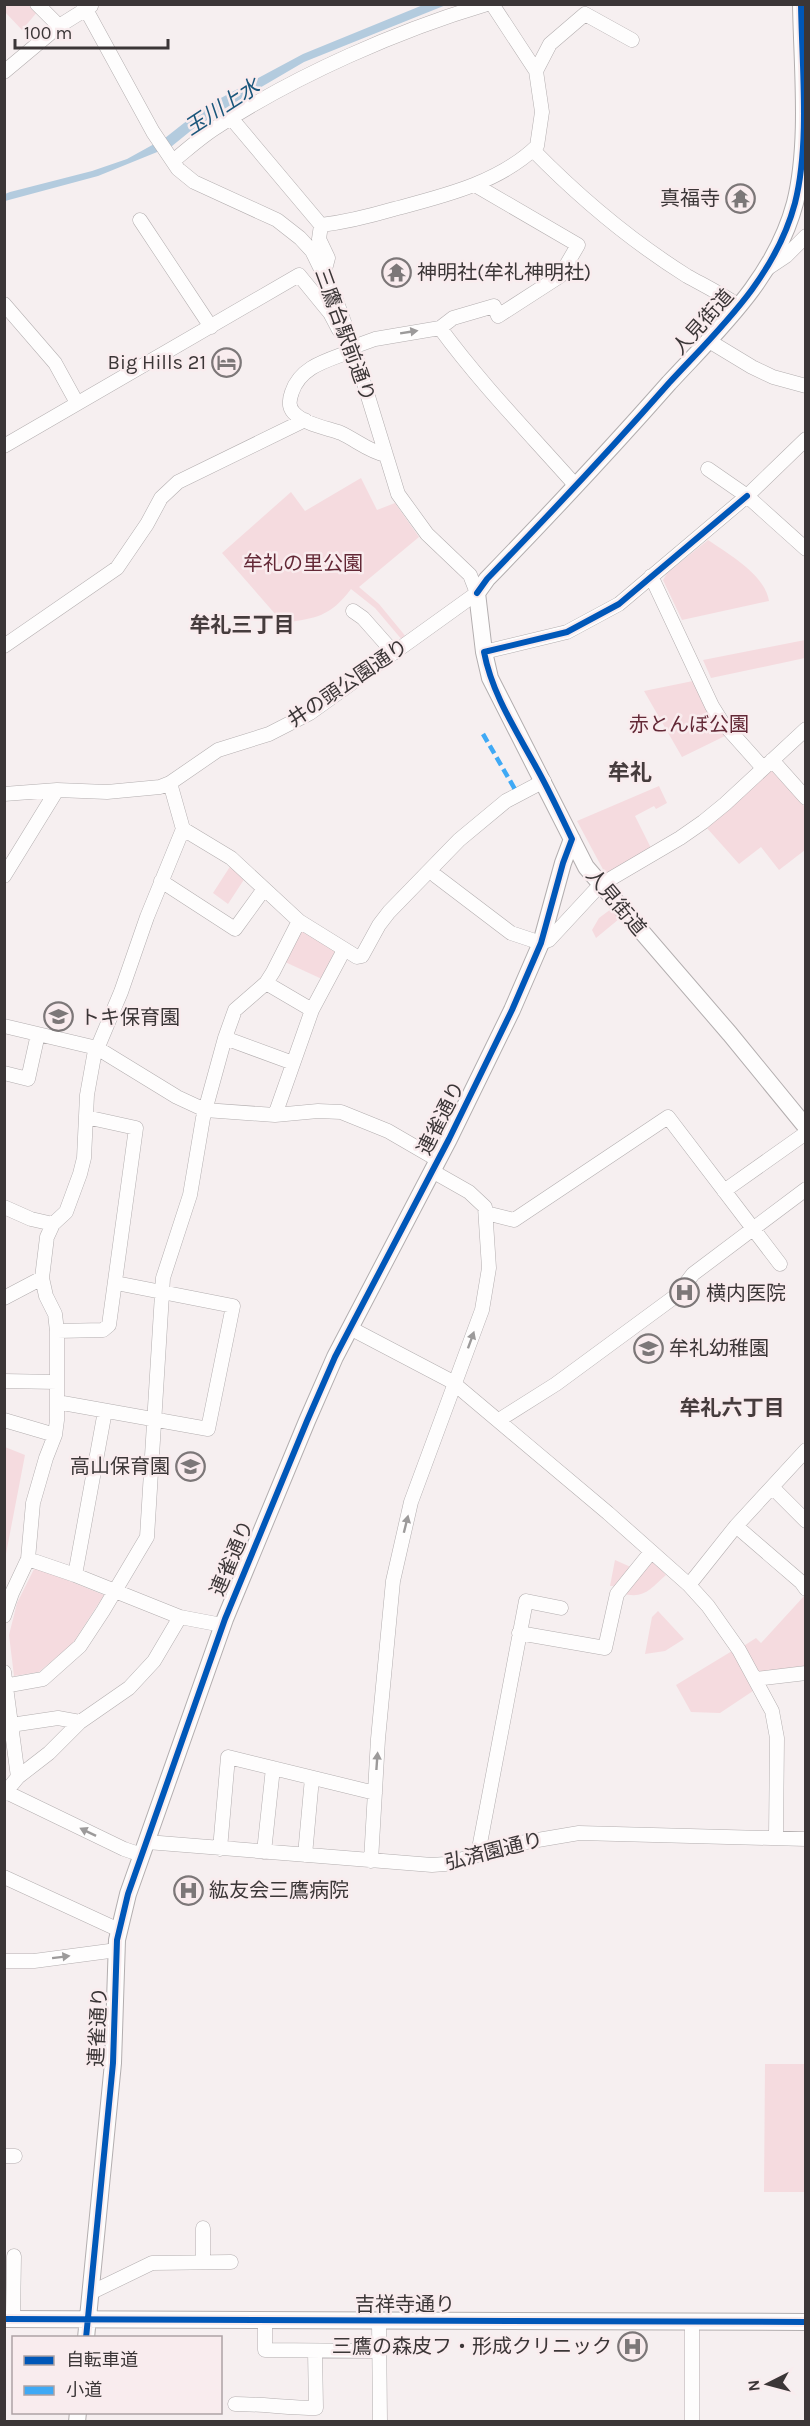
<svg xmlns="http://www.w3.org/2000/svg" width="810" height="2426" viewBox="0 0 810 2426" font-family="Karla,'Noto Sans JP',sans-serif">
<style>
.green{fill:#f5dbdf}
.water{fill:#b3cbde}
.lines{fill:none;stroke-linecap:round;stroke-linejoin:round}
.minor-casing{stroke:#b3aeaf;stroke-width:15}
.major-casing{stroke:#b3aeaf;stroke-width:18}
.minor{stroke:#fefdfd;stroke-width:14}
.major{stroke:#fefdfd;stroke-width:16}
.quiet{stroke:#3fa9f5;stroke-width:4.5;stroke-dasharray:9 4.5;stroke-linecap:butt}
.cycleway-casing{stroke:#f9ecee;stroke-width:10}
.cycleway{stroke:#0057b8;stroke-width:6}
.oneway{fill:#9c9a9a}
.labels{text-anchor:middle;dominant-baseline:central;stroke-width:5;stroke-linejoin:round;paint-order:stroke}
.poi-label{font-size:20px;fill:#3b3637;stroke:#f9ecee;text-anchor:start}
.street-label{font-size:20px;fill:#3b3637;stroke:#f9ecee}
.park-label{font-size:20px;fill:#632836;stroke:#f9ecee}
.water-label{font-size:21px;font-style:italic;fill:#1a567b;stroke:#f9ecee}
.neighbourhood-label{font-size:21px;font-weight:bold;fill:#463c3d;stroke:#f9ecee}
.quarter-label{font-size:22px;font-weight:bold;fill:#463c3d;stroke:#f9ecee}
</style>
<rect width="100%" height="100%" fill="#f6eff0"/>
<path class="green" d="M5,4l27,1 6,6 -16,19 -17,-18z
M361,478l16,32 18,-7 24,34 -60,50 20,17 28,34 -4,3 -28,-33 -24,-19c-21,28 -35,29 -68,34l-61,-70 69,-61 14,19z
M708,540c22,15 57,35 61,61l-87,19 -19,-40 4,-7z
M805,640v18l-94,20 -8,-18z
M693,681l10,22 22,33 -43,21 -38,-66z
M770,769l35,38v43l-26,20 -18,-23 -22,17 -33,-37z
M659,786l8,17 -11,6 -2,-3 -19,10 16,32 -45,27 -29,-54z
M231,865l14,13 -17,26 -15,-11z
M611,909l8,10 -23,19 -4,-8 7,-12z
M301,931l36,19 -13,30 -39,-18z
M5,1447l20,8 -20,104 -1,-112z
M615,1560l18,8 -14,18h-9z
M652,1560l14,15c-16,14 -22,25 -45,18z
M35,1567l69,28 -31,48 -34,29 -25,4 -5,-41 8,-32z
M805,1595v73l-46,7 -17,-28 14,-9 5,5z
M658,1611l26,28 -19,12 -20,3 7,-37z
M732,1651l21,40 -33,22 -29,-1 -15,-27z
M765,2064h40v128h-41z"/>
<path class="water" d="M423,5h23l-142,57 -75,44 -36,23 -21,17 -74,30 -93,25v-7l5,-2 82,-21 35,-12 38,-21 19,-15 35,-24 84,-45z"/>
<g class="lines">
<defs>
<path id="minor" d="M37,4l22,22
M492,4l44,67
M4,72l55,-46 32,-20
M231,118l90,107
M533,150c45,46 100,92 154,126 18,10 36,19 52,30
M173,161c15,-12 30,-26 47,-36 77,-50 179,-95 267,-121
M140,220l71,107
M768,268l18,-12 20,-20
M324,273l4,-15 -9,-19 2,-14c25,-3 49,-9 73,-16 49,-13 105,-26 143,-63l5,-34 -6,-41 14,-27 35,-30 47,26
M4,304l51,59 22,40
M440,328c41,56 90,106 136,158
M709,341l43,26 21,10 33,9
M353,347l22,-8 65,-11 13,-10 41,-12 4,10 62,-40 18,-31 -103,-60
M354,350c-24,10 -53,15 -62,42 -3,8 -4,15 2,21 10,11 33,15 47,20 15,7 29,19 45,22
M4,446l295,-171 31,38 9,17
M708,469l39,27 59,53
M651,576l61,130 10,16 41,46
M353,611l10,7 31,35
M4,646l113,-78 30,-44 14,-26 17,-16 127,-62
M484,652l83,-20 52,-28 128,-108 59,-57
M772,760l34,38
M170,783l13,46 48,29 68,63
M4,794l53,-4 50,2 53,-5 10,-4 48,-33 51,-16 41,-21 167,-120 -7,-18 -43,-41 -29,-40 -47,-153 -15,-41 -24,-49 -12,-13 -23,-18 -83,-38 -16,-13 -25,-37 -70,-128
M4,876l53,-86
M436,876l75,57 30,10 8,-3 51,-55 80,-47 23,-16 22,-18 81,-75
M161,881l74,48 29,-40
M266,983l46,27
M4,1026l93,22 80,49 28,13 70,5 43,-4 23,1 47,19 50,29
M225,1038l68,25
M4,1073l24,6 10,-45
M275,1115l37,-105 32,-60
M724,1191l82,-58
M4,1207l27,12 22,5
M486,1213l28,7 154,-103 112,147
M4,1298l38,-20
M350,1328l101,53 157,132 81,72 19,21 31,44 33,61 5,27 -1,99
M57,1331l-2,-17 -9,-18 -4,-18 5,-41 6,-13 13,-12 14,-38 4,-16 3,-63 7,-39 27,-64 26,-75 36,-88
M4,1381l53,1
M57,1402l151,27 25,-123 -117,-23
M4,1420l51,15
M499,1420l57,-36 121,-89 16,-21 113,-85
M772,1487l34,34
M736,1526l65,56 5,7
M28,1559l47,16 105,42 42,8
M75,1575l30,-164
M689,1585l47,-59 70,-76
M4,1616l8,-23 16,-34 5,-56 13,-45 9,-23 2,-15v-89l46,-1 6,-5 27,-197 -50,-11
M519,1633l86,15 12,-54 34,-42
M4,1672l14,105
M756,1679l50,-6
M4,1686l39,-7 37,-33 23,-35 44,-74 16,-259 27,-83 13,-77 22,-80 10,-28 31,-27 7,-11 26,-51 58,36 5,-1 17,-31 10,-13 70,-72 47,-39 38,-20
M11,1725l47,-7 22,4
M6,1792l118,57 18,6
M4,1794l14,-17 31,-24 31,-31 49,-34 25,-27 26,-44
M147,1842l285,23 13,-1 75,-21 59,-10 227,6
M220,1849l8,-92 147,36
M264,1852l9,-84
M478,1854l48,-253 35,7
M305,1855l7,-77
M371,1861l7,-122 15,-158 18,-79 71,-192 7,-42 -4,-61 -16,-15 -37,-21
M4,1877l115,53
M4,1961h30l83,-11
M4,2156h11
M203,2262v-34
M90,2293l62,-30 79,-1
M13,2318l1,-62
M265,2320v30l115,1
M379,2321l1,101
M692,2321v101
M235,2404c27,0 54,4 81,4l-1,-57"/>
<path id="major" d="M801,4c1,63 9,139 -6,199 -20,75 -76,126 -126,180 -59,67 -120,132 -182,196l-10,14 7,59 6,26 96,189 144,167 76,93
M4,2319l802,3
M86,2338l27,-275 4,-123 11,-46 97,-275 82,-198 28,-64 114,-218 63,-129 29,-67 22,-80 9,-24
M77,2422l1,-10"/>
</defs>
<use href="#minor" class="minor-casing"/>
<use href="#major" class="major-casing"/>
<use href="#minor" class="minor"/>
<use href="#major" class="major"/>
<path class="quiet" d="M483,734l33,57"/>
<defs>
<path id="cycleway" d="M477,593l10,-14c62,-64 123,-129 182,-196 50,-54 106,-105 126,-180 15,-60 7,-136 6,-199
M4,2319l802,3
M86,2338l27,-275 4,-123 11,-46 97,-275 82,-198 28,-64 114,-218 63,-129 29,-67 22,-80 9,-24c-12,-25 -23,-49 -36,-72 -20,-37 -44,-73 -52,-115l83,-20 52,-28 128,-108"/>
</defs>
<use href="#cycleway" class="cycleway-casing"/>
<use href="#cycleway" class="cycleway"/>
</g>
<defs><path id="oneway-solid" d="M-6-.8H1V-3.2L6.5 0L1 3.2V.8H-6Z" transform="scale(1.5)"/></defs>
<g class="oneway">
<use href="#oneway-solid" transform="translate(409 332) rotate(-9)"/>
<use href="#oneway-solid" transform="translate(471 1340) rotate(-70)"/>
<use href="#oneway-solid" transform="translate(406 1524) rotate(-76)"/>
<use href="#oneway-solid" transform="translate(377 1761) rotate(-86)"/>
<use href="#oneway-solid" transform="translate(88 1832) rotate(-154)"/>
<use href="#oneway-solid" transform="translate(61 1957) rotate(-7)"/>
</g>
<defs>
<symbol id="temple-ring" viewBox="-11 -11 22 22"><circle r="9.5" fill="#f9ecee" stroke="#7c7778" stroke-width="1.5"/><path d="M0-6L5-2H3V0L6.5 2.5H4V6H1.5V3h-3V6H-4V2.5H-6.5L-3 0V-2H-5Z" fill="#7c7778"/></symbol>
<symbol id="hotel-ring" viewBox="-11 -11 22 22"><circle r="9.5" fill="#f9ecee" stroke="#7c7778" stroke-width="1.5"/><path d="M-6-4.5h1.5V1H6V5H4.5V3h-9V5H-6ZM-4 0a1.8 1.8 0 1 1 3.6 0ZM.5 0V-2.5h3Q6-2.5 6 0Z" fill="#7c7778"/></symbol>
<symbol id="school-ring" viewBox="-11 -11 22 22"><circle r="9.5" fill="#f9ecee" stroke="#7c7778" stroke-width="1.5"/><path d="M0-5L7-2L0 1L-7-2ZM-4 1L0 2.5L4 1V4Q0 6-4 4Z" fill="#7c7778"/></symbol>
<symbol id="hospital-ring" viewBox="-11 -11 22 22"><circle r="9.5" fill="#f9ecee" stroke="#7c7778" stroke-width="1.5"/><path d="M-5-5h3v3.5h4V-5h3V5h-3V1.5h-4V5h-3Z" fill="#7c7778"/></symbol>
</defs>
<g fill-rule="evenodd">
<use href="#temple-ring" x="724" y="182" width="33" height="33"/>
<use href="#temple-ring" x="380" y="256" width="33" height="33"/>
<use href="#hotel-ring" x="210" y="346" width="33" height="33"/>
<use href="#school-ring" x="42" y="1000" width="33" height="33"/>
<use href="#hospital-ring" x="668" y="1276" width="33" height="33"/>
<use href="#school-ring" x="632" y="1332" width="33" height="33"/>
<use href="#school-ring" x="174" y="1450" width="33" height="33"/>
<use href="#hospital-ring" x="172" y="1874" width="33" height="33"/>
<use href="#hospital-ring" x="616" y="2330" width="33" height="33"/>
</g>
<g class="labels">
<g class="poi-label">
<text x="720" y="198" text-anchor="end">真福寺</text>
<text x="417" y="272">神明社(牟礼神明社)</text>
<text x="206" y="362" text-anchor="end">Big Hills 21</text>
<text x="80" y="1017">トキ保育園</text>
<text x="706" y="1293">横内医院</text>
<text x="669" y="1348">牟礼幼稚園</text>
<text x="170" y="1466" text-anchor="end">高山保育園</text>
<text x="209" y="1890">紘友会三鷹病院</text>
<text x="612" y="2346" text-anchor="end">三鷹の森皮フ・形成クリニック</text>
</g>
<g class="street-label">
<text transform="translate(703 322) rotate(-48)">人見街道</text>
<text transform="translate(345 335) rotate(70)">三鷹台駅前通り</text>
<text transform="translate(348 683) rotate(-34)">井の頭公園通り</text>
<text transform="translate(616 902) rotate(50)">人見街道</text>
<text transform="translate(441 1118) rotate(-63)">連雀通り</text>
<text transform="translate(232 1558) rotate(-67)">連雀通り</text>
<text transform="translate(494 1851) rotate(-14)">弘済園通り</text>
<text transform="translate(98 2027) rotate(-87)">連雀通り</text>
<text x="405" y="2304">吉祥寺通り</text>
</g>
<g class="park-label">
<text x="303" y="563">牟礼の里公園</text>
<text x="689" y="724">赤とんぼ公園</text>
</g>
<g class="water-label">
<text transform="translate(222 107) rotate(-33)">玉川上水</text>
</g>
<g class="neighbourhood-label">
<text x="242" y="625">牟礼三丁目</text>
<text x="732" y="1408">牟礼六丁目</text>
</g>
<g class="quarter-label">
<text x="630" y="773">牟礼</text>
</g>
</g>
<rect width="810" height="2426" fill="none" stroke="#3b3637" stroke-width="12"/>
<rect x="12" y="2336" width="210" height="78" fill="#f9ecee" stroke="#ada3a5" stroke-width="1.5"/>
<rect x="24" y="2356" width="30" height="9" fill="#0057b8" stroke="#ada3a5" stroke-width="1.5"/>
<text x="66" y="2366" font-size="18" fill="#3b3637">自転車道</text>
<rect x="24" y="2386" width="30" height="9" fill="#3fa9f5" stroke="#ada3a5" stroke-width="1.5"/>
<text x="66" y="2396" font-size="18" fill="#3b3637">小道</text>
<g transform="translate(768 2384) rotate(264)" stroke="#f9ecee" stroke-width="4.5" paint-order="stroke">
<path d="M0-4.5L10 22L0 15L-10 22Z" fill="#3b3637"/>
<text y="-9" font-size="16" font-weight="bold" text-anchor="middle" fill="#3b3637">N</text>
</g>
<path d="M15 39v9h153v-9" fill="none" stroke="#3b3637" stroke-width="3"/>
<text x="24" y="39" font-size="18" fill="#3b3637" stroke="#f9ecee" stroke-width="4.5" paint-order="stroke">100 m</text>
</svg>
